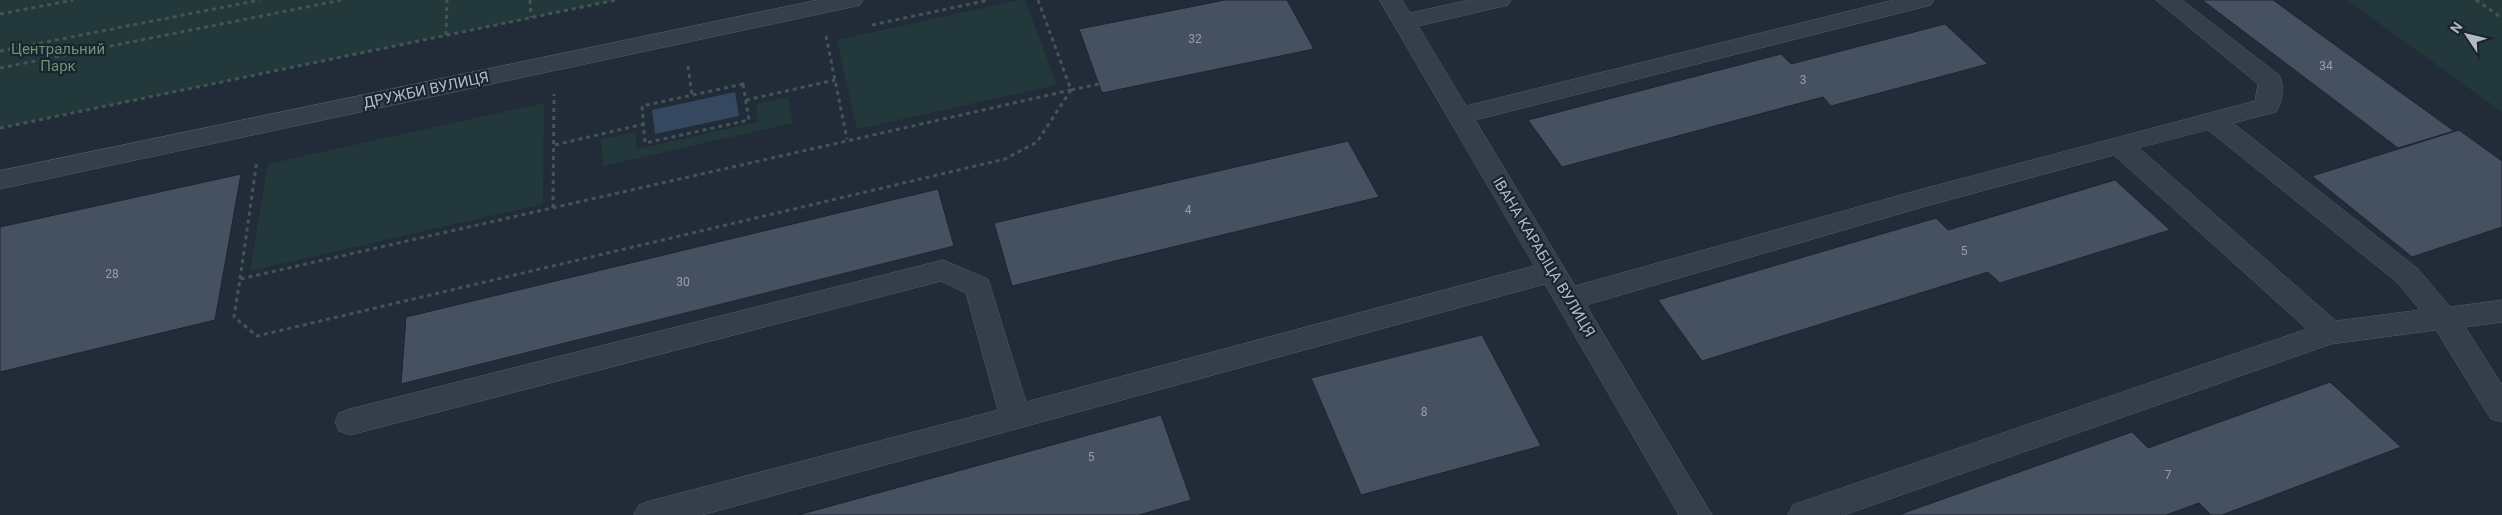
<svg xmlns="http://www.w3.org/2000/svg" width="2502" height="515" viewBox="0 0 2502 515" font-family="Roboto,sans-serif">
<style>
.green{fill:#23383a}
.water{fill:#354860}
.building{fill:#455160;stroke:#1c2530}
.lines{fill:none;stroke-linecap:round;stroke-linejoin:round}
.minor-casing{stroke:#535c67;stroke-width:1}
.path{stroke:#415557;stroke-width:3;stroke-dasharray:4 4;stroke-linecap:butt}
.minor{fill:#353e49;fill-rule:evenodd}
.labels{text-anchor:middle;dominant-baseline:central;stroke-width:4.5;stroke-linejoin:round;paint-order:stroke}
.number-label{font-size:12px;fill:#959fac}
.park-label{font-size:15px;fill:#679671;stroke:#1a232e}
.street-label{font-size:15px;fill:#b0b9c5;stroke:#1a232e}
</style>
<rect width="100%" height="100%" fill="#222c39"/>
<path class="green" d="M0,0h616l-616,128z
M1019,0h6l32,85 -200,44 -20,-89z
M2347,0h155v112z
M788,97l5,26 -190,43 -2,-27 34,-7 2,17 121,-27 -2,-18z
M544,103l-1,101 -293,67 18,-107z"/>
<path class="water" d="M735,92l4,24 -84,18 -3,-24z"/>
<path class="building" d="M1225,0h62l27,49 -212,44 -23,-64z
M2202,0h71l181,131 -56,17z
M1945,24l43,40 -157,42 -8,-9 -261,70 -34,-47 253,-66 10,10z
M2459,130l43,31v66l-90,30 -100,-81z
M1348,141l31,56 -367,89 -18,-63z
M241,174l-26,146 -215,52v-145z
M2115,180l55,50 -170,53 -12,-11 -286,89 -44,-61 278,-82 12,12z
M938,189l16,57 -553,138 5,-67z
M1482,335l59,111 -180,49 -50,-117z
M2330,382l71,65 -179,68h-11l-12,-12 -33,12h-268l234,-83 16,16z
M1161,415l30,85 -52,15h-341z"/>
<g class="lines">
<defs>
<path id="minor" d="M818,0h45l-3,5 -8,2 -852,182v-18z
M1380,0h22l8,13 59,-13h42l-3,5 -90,21 48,80 428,-106h40l-3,5 -456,115 100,166 344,-96 336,-89 3,-17 -102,-84h26l97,75c6,10 3,28 -3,37l-43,11 185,146 32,38 52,-7v22l-37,5 37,58v37l-11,-3 -55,-89 -105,14 -487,171h-56l5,-10 11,-4 503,-172 -193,-174 -195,53 -333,97 126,210h-33l-134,-231 -843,231h-68l5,-10 11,-4 348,-91 -32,-117 -25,-12 -591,154 -11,-4 -4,-9 4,-9 11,-4 593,-149 45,19 38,123 508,-136zM2208,130l190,153 22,27 -84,11 -197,-173z"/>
</defs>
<use href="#minor" class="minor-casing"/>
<path class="path" d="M530,0l1,17
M1038,0l33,90 28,-6
M2476,0l26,18
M0,14l73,-14
M872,25l117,-25
M446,35l1,-35
M826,36l21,103
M0,51l260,-51
M688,66l4,29
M0,68l342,-68
M743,84l6,36 -104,23 -3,-37z
M1071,90l-34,52 -32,17 -748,177 -23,-19 6,-38z
M746,100l89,-20
M0,128l616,-128
M555,145l89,-21
M553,208l1,-114
M240,279l17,-119"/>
<use href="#minor" class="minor"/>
</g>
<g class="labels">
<g class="number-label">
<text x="1195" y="39">32</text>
<text x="2326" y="66">34</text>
<text x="1803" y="80">3</text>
<text x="1188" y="210">4</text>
<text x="1964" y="251">5</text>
<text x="112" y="274">28</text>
<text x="683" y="282">30</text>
<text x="1424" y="412">8</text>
<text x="1091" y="457">5</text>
<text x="2168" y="475">7</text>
</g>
<g class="park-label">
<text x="58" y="49">Центральний<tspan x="58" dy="17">Парк</tspan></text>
</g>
<g class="street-label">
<text transform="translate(426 90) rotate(-12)">ДРУЖБИ ВУЛИЦЯ</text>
<text transform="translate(1544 257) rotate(59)">ІВАНА КАРАБІЦА ВУЛИЦЯ</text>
</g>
</g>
<g transform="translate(2467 35) rotate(305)" stroke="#1a232e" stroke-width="4" paint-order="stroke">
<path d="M0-4L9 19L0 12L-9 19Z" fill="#b0b9c5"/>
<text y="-8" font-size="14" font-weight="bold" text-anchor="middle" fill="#b0b9c5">N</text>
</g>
</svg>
